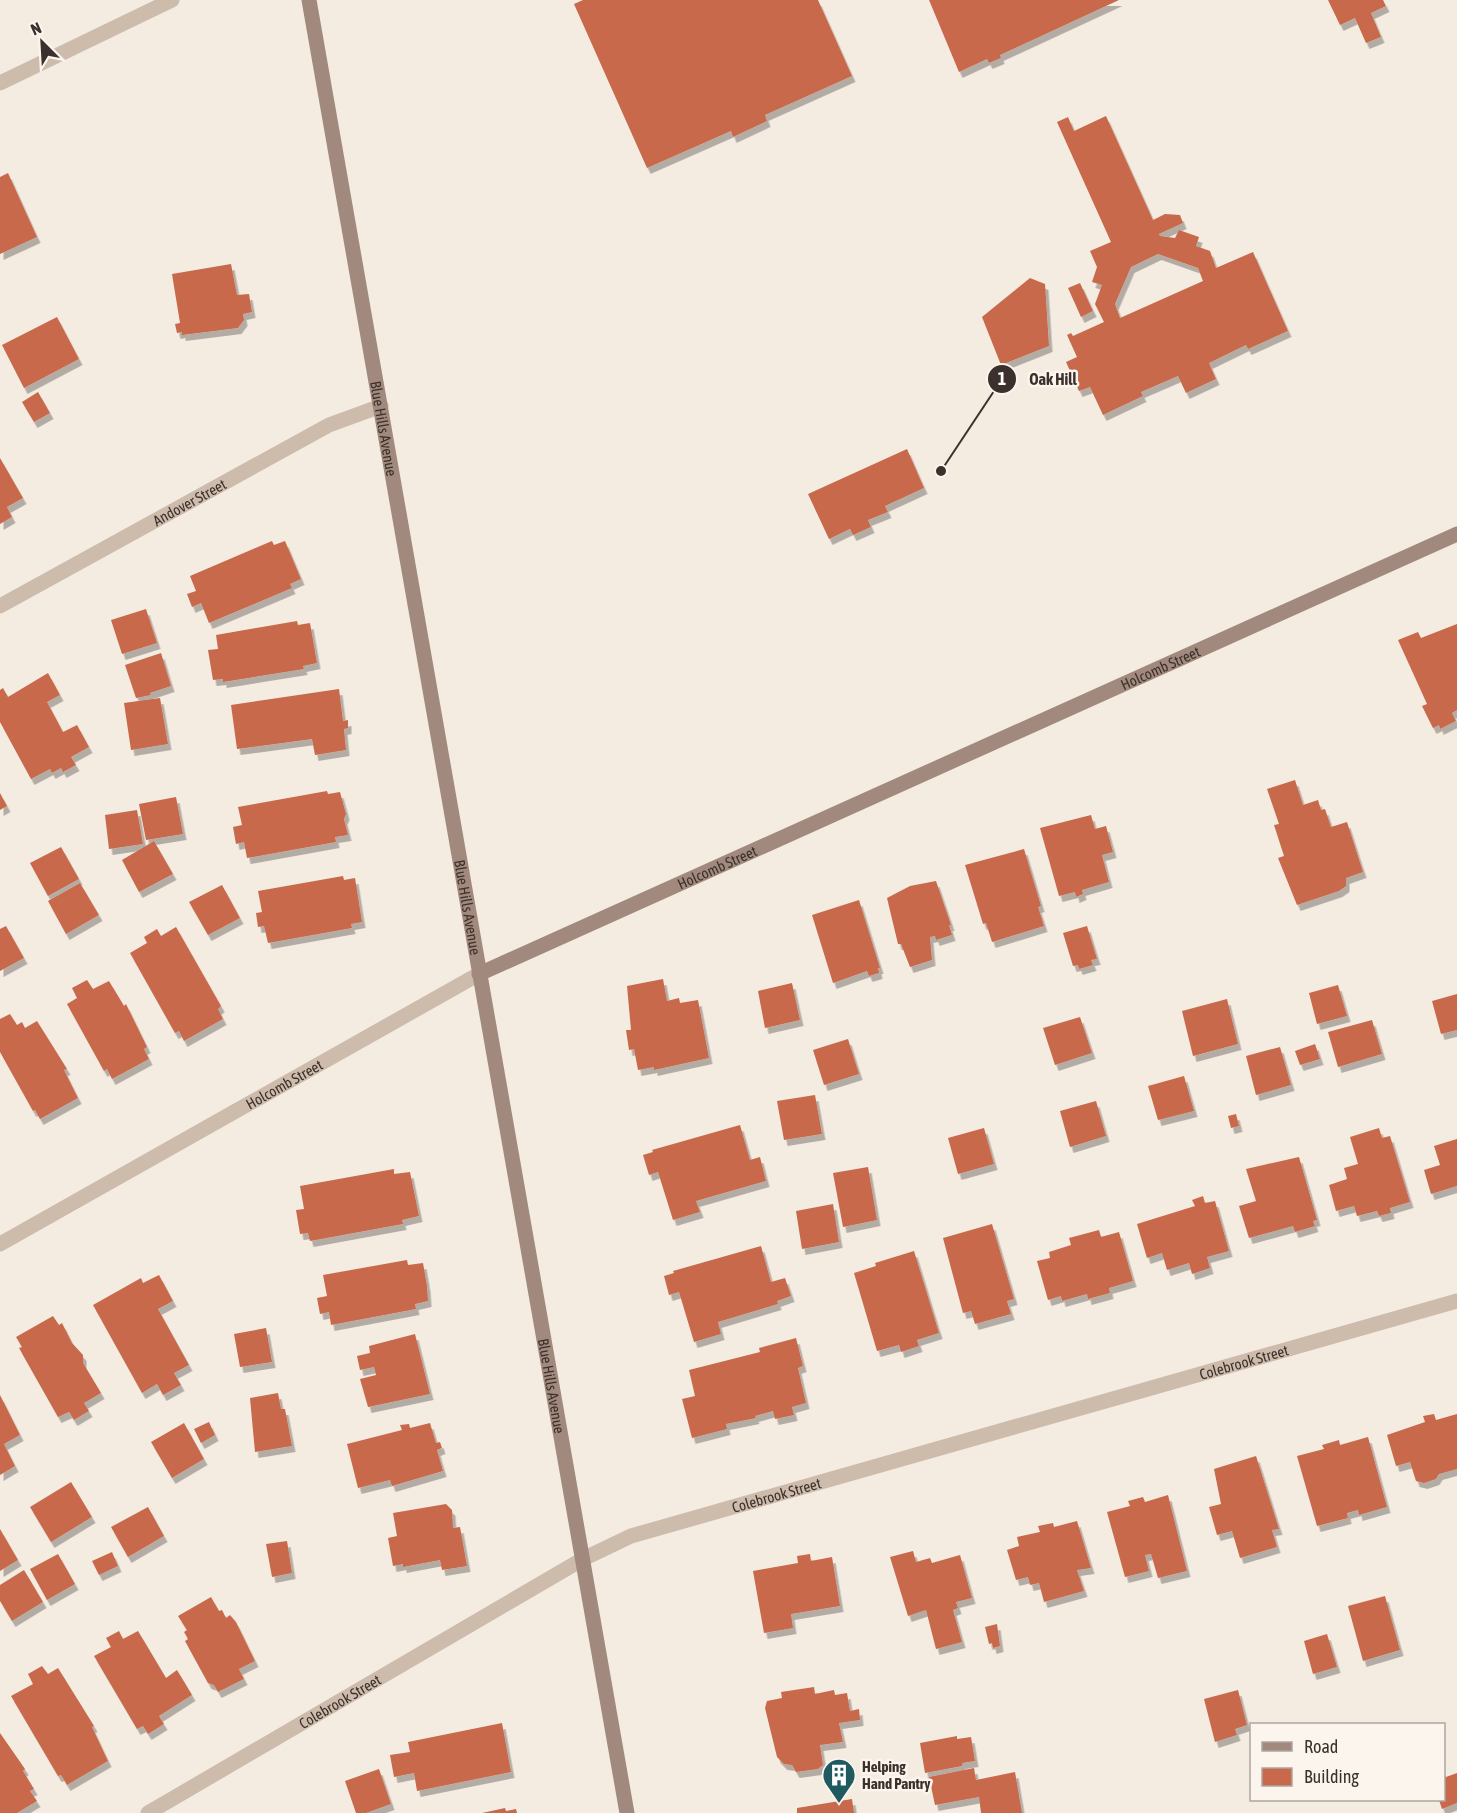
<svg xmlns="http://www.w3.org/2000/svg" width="1457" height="1813" viewBox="0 0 1457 1813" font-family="'Asap Condensed',sans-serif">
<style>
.building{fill:#c8694b;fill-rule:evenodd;filter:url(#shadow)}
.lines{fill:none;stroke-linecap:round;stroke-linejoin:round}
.street{stroke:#cdbbac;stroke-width:15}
.secondary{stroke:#a18a7d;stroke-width:15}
.labels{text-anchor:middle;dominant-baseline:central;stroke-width:5;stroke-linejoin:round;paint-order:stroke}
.street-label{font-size:15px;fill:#3b302b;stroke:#fbf5ee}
.poi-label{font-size:15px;font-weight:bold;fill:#3b302b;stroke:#fbf5ee;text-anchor:start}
.leader{fill:none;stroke:#3b302b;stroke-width:2}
.callout-dot{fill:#3b302b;stroke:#fbf5ee;stroke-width:2}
.mark-label{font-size:18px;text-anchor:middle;font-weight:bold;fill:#fff}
.callout-label{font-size:16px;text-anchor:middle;font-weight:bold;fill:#3b302b;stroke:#fbf5ee;stroke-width:5;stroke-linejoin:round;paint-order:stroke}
</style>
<defs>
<filter id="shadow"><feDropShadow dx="3.5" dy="6" stdDeviation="0" flood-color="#0004"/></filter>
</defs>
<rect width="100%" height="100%" fill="#f4ebe1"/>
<path class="building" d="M583,0h235l34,76 -87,39 2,6 -34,16 -2,-6 -84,37 -73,-164z
M929,0h190l-119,55 1,3 -12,5 -2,-4 -28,13z
M1328,0h55l3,6 -15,7 10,24 -15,6 -11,-25 -15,7z
M1106,116l47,104 12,-6 15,1 3,8 -24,11 1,2 15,2 4,-8 20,7 -3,9 14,5 6,17 37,-16 35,79 -40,18 -2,-4 -37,18 7,16 -30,14 -8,-17 -37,16 2,4 -40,19 -13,-28 -11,4 -13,-29 11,-5 -10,-22 4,-2 2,3 31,-14 -9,-18 7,-19 -10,-3 5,-15 -7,-16 21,-9 -54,-120 11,-5 6,14zM1158,254l40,14 5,13 -83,37 -5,-14 16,-37z
M8,173l29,64 -37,17v-77z
M231,264l6,31 12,-1 3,18 -9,2 1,6 -6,8 -56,7v-3l-5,1 -2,-9 5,-1 -8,-49z
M1030,278l15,6 4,62 -48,19 -19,-48z
M1080,283l13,28 -12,6 -13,-29z
M57,317l22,42 -55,29 -22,-43z
M38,392l12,21 -16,9 -12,-20z
M907,449l17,39 -39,18 3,6 -20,8 3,7 -18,8 -3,-6 -21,10 -21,-45z
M0,458l23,40 -16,9 5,10 -12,7z
M272,541l2,4 11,-4 16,38 -11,5 2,4 -83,35 -8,-20 -9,4 -5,-13 9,-3 -6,-15z
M146,609l11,34 -35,11 -11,-34z
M297,621l1,4 12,-2 7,40 -14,3 1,3 -81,13v-3l-10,1 -5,-30 10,-1 -2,-14z
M1457,624v86l-5,3 4,8 -16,8 -1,-4 -6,3 -11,-22 5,-2 -29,-64 20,-8 3,6z
M161,653l10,33 -21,7 1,2 -15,3 -11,-33z
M48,673l12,22 -13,7 16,30 14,-7 12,22 -18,10 5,8 -13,7 -2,-4 -9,5 -2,-4 -19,10 -31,-57v-32l3,-2 5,9z
M339,689l4,32 5,-1v8l-4,1 2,21 -31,5 -3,-16 -75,10 -6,-44z
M160,698l8,46 -37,6 -7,-47z
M1295,780l8,25 15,-5 3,10 4,-1 6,18 16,-5 16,50 -17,6v8l-7,5 -42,14 -19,-47 6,-2 -10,-31 5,-1 -12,-35z
M327,791l1,3 12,-2 6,22 -2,5 4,16 -13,2 1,5 -89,16 -3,-16 -8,2 -3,-17 9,-2 -4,-18z
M0,793l7,13 -7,4z
M176,797l7,37 -37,6 -7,-36z
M137,810l6,34 -34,5 -4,-34z
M1091,815l4,14 11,-3 7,26 -11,3 7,27 -27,8 1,4 -7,3 -1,-5 -16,4 -19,-68z
M154,841l19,33 -34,18 -17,-32z
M61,847l18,32 -31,17 -18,-33z
M1024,849l17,57 -3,1 6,19 -52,16 -6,-19 -3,1 -18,-59z
M343,876l1,4 11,-2 7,44 -11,2 1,4 -84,15 -4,-17 -6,1 -2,-14 6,-1 -4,-21z
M936,881l15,44h-2l3,10 -16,5 -1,-4 -5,1 2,23 -22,7 -9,-23h-3l-11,-46 23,-12z
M80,883l19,32 -33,19 -18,-33z
M222,885l18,33 -32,17 -19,-33z
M859,900l21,68h-2l1,5 -10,3 -2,-5 -34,12 -21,-68z
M6,926l18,32 -24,13v-42z
M1087,926l10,33 -6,1 2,5 -14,4 -1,-4 -5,1 -10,-33z
M176,927l45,79 -3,3 5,10 -39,22 -5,-10 -4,2 -45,-80 17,-10 -3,-6 13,-8 4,7z
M663,979l4,22 12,-3 1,5 18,-3 11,58 -55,12v-3l-16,3 -4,-21 -5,1 -3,-20h5l-4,-44z
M87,980l6,9 16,-8 15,25 2,-2 21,43 -3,2 5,10 -37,20 -5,-10 -3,2 -37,-67 10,-6 -5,-10z
M792,983l8,37 -35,8 -7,-37z
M1338,985l9,31 -30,8 -8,-31z
M1457,994v36l-16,4 -9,-33z
M1227,999l11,45 -45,12 -11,-45z
M10,1014l7,11 5,-3 3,6 12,-7 30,48 -3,1 14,28 -38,21 -5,-9 -2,1 -33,-59v-33z
M1080,1017l12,36 -37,12 -12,-37z
M1372,1020l10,34 -44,13 -10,-35z
M848,1039l11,35 -35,11 -11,-35z
M1315,1044l5,15 -20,6 -5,-14z
M1280,1047l11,38 -35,10 -10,-39z
M1184,1076l10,35 -36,9 -10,-34z
M815,1095l7,39 -38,6 -7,-39z
M1096,1101l10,35 -36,11 -10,-36z
M1236,1114l3,12 -8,2 -3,-12z
M740,1125l10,35 10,-3 6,24 -70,20 4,11 -27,8 -15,-48 -9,3 -6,-20 10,-3 -1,-2z
M984,1128l10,36 -36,10 -10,-36z
M1379,1128l3,10 8,-2 20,66 -20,6 1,5 -12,3 -2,-5 -20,5 -3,-10 -18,5 -7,-26 18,-6 -3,-11 14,-4 -8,-27z
M1457,1139v47l-26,8 -7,-24 16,-5 -6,-19z
M1299,1157l18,63 -4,1 2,5 -20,6 -2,-6 -44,12 -10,-32 17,-5 -10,-32z
M868,1167l9,53 -34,7 -10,-54z
M394,1169v5l16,-2 9,44 -17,4 1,4 -93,17 -2,-8 -8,1 -4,-24 8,-1 -4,-23z
M1203,1196l2,7 10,-2 14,50 -22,6 3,11 -18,6 -3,-11 -22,7 -5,-17 -15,5 -10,-34 58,-18 -3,-6z
M833,1204l6,38 -37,7 -6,-38z
M992,1224l22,75 -7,2 4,13 -36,10 -4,-13 -8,2 -20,-75z
M1099,1230l2,7 18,-5 14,49 -24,7 1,5 -22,6 -1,-5 -25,7 -1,-5 -13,4 -11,-39 13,-3 -1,-6 22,-7 -2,-7z
M761,1246l10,36 14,-4 6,18 -14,5 1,3 -60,18 3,12 -27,8 -15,-50 -10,3 -5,-19 10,-3 -1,-2z
M914,1251l25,82 -22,7 2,6 -18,6 -2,-7 -22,6 -23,-78 22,-7 -1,-3z
M407,1260l1,5 15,-2 4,23 1,15 -13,3 1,5 -85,16 -2,-13 -9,2 -3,-16 10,-2 -4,-21z
M159,1275l14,26 -15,8 31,56 -15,8 7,12 -18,10 -6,-11 -15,9 -49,-88 48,-27 2,5z
M53,1316l6,9 3,-2 10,20 11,12v8l18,30 -17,10 5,8 -15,9 -5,-8 -11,5 -39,-69 3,-1 -6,-10z
M266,1328l6,34 -32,5 -6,-33z
M415,1334l15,60 -62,13 -8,-28 16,-4 -2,-8 -14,3 -3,-14 13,-3 -1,-7z
M796,1338l7,28 -5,2 8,35 -14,4 2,8 -19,4 -2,-8 -18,5 1,2 -30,6 1,5 -35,9 -10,-39 13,-3 -6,-26 71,-18 -1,-4z
M278,1393l3,16h4l7,37 -37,6 -5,-54z
M0,1395l20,40 -16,9 11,22 -15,9z
M1434,1414l2,6 21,-6v55l-18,5 -3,5 -12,4 -8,-2 -6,-19 -14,4 -9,-31 38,-13 -2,-6z
M209,1422l6,13 -14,8 -7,-14z
M184,1423l20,36 -32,19 -21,-36z
M430,1423l6,20 4,-1 2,6 -5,2 6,21 -51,15 -2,-6 -32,8 -11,-44 55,-14 -2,-5 9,-1 1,4z
M1368,1437l19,70 -28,8 -1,-5 -11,3 1,5 -31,8 -20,-70 27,-7 -2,-4 17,-5 1,5z
M1256,1456l23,73 -7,1 5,17 -37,11 -8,-27 -15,4 -8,-28 12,-3 -7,-35z
M71,1482l21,35 -41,25 -21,-35z
M1168,1495l19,76 -29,7 -7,-24 -6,1 4,16 -24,6 -18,-65 23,-6 -2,-5 15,-4 2,5z
M446,1504l6,6 1,18 7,-1 7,39 -25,4 -2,-10 -37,7v-3l-10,2 -5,-28 9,-2 -4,-23z
M148,1507l16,29 -36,21 -17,-30z
M1077,1521l14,47 -14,2 7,21 -40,11 -5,-19 -9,2 -2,-8 -12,3 -9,-30 12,-4 -2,-9 23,-5 -2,-6 15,-3 1,4z
M0,1529l18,31 -18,11z
M287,1541l5,32 -20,4 -6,-33z
M913,1551l3,11 14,-4 2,5 28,-8 12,43 -16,4 2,6 -5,2 9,32 -26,7 -10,-39 -18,6 -18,-59z
M112,1552l6,14 -19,9 -7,-14z
M58,1554l17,30 -28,16 -17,-31z
M810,1554l1,7 21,-4 8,49 -49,8 2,14 -29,5 -11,-62 45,-8 -1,-7z
M24,1570l19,32 -31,19 -12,-20v-16z
M1385,1596l15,54 -37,11 -15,-55z
M211,1597l8,14 3,-1 4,8 4,-3 6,7 19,39 -16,8 5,10 -26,13 -4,-7 -6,-2 -23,-42 3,-2 -4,-7 3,-2 -9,-14z
M997,1624l3,22 -7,2 -1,-5 -3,1 -4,-17z
M119,1631l4,8 15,-8 28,47 11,-8 15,25 -33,21 5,8 -16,10 -5,-8 -6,3 -43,-73 17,-9 -5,-9z
M1327,1634l10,33 -24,7 -9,-33z
M42,1666l6,8 10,-6 36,58 -2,1 16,34 -41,24 -6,-10 -3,1 -47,-80 22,-12 -5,-10z
M814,1687l1,7 19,-4 1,5 12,-2 3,18 9,-2 1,11 -21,3 4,19 -23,3 3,20 -5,4 -22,3 -4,-7 -8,-1 -7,-7 -12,-49 2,-7 15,-3 -1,-6z
M1238,1690l9,35 -12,4 2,6 -22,7 -11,-43z
M502,1723l9,49 -94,19 -3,-18 -20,4 -4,-22 20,-3 -2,-10z
M0,1733l25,36 -2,2 11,18 -4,2 7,10 -20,12h-17z
M957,1736v3l14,-2 4,24 -13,2v3l-37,7 -5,-30z
M974,1768l2,12 39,-8 7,41h-41l-2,-16 -44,8 -6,-28z
M379,1769l12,35 -25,9h-10l-11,-32z
M1444,1772l2,5 11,-4v30l-15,6 -3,-9h5z
M852,1799l2,14h-57v-5z
M505,1808l1,3 10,-2 1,4h-35z"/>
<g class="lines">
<g class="street">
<path d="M0,83l172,-83"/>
<path id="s1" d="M0,606l329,-181 52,-19"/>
<path id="s2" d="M0,1244l479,-270"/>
<path id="s3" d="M148,1813l435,-254 48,-23 826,-235"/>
</g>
<g class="secondary">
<path id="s4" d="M309,0l318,1813"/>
<path id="s5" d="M479,974l978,-440"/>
</g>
</g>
<defs>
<symbol id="building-pin" viewBox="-11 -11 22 30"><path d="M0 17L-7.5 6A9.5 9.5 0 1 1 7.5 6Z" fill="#1f5a5e" stroke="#fbf5ee"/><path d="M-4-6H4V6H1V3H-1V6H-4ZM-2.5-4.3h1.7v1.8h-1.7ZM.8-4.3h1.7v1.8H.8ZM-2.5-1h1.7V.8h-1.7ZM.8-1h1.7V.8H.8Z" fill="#fff"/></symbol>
</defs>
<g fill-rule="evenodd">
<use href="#building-pin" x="820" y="1756" width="38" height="52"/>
</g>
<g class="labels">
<g class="street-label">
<text stroke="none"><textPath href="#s4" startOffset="435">Blue Hills Avenue</textPath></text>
<text stroke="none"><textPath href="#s1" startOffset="216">Andover Street</textPath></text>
<text stroke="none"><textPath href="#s5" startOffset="747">Holcomb Street</textPath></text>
<text stroke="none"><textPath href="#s5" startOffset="261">Holcomb Street</textPath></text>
<text stroke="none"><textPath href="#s4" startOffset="921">Blue Hills Avenue</textPath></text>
<text stroke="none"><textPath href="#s2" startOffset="326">Holcomb Street</textPath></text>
<text stroke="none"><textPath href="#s3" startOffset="1194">Colebrook Street</textPath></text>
<text stroke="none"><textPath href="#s4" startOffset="1407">Blue Hills Avenue</textPath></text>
<text stroke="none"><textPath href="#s3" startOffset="708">Colebrook Street</textPath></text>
<text stroke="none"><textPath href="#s3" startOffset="222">Colebrook Street</textPath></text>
</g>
<g class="poi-label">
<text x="862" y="1766">Helping<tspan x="862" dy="17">Hand Pantry</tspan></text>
</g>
</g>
<path class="leader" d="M941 471L1002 379"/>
<g class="callout-dot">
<circle cx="941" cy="471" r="6"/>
<circle cx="1002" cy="379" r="15"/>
</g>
<g class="mark-label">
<text x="1002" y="385">1</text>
</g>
<g class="callout-label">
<text x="1053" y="385">Oak Hill</text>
</g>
<rect x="1250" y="1723" width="195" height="78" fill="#fbf5ee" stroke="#aea6a0" stroke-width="1.5"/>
<rect x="1262" y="1742" width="30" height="9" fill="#a18a7d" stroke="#aea6a0" stroke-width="1.5"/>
<text x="1304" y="1753" font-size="18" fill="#3b302b">Road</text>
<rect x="1262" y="1768" width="30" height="18" fill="#c8694b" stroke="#aea6a0" stroke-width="1.5"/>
<text x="1304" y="1783" font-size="18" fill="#3b302b">Building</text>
<g transform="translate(42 42) rotate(336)" stroke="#fbf5ee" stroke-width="4.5" paint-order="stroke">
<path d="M0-4.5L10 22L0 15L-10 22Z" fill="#3b302b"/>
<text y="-9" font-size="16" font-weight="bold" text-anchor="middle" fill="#3b302b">N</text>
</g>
</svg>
